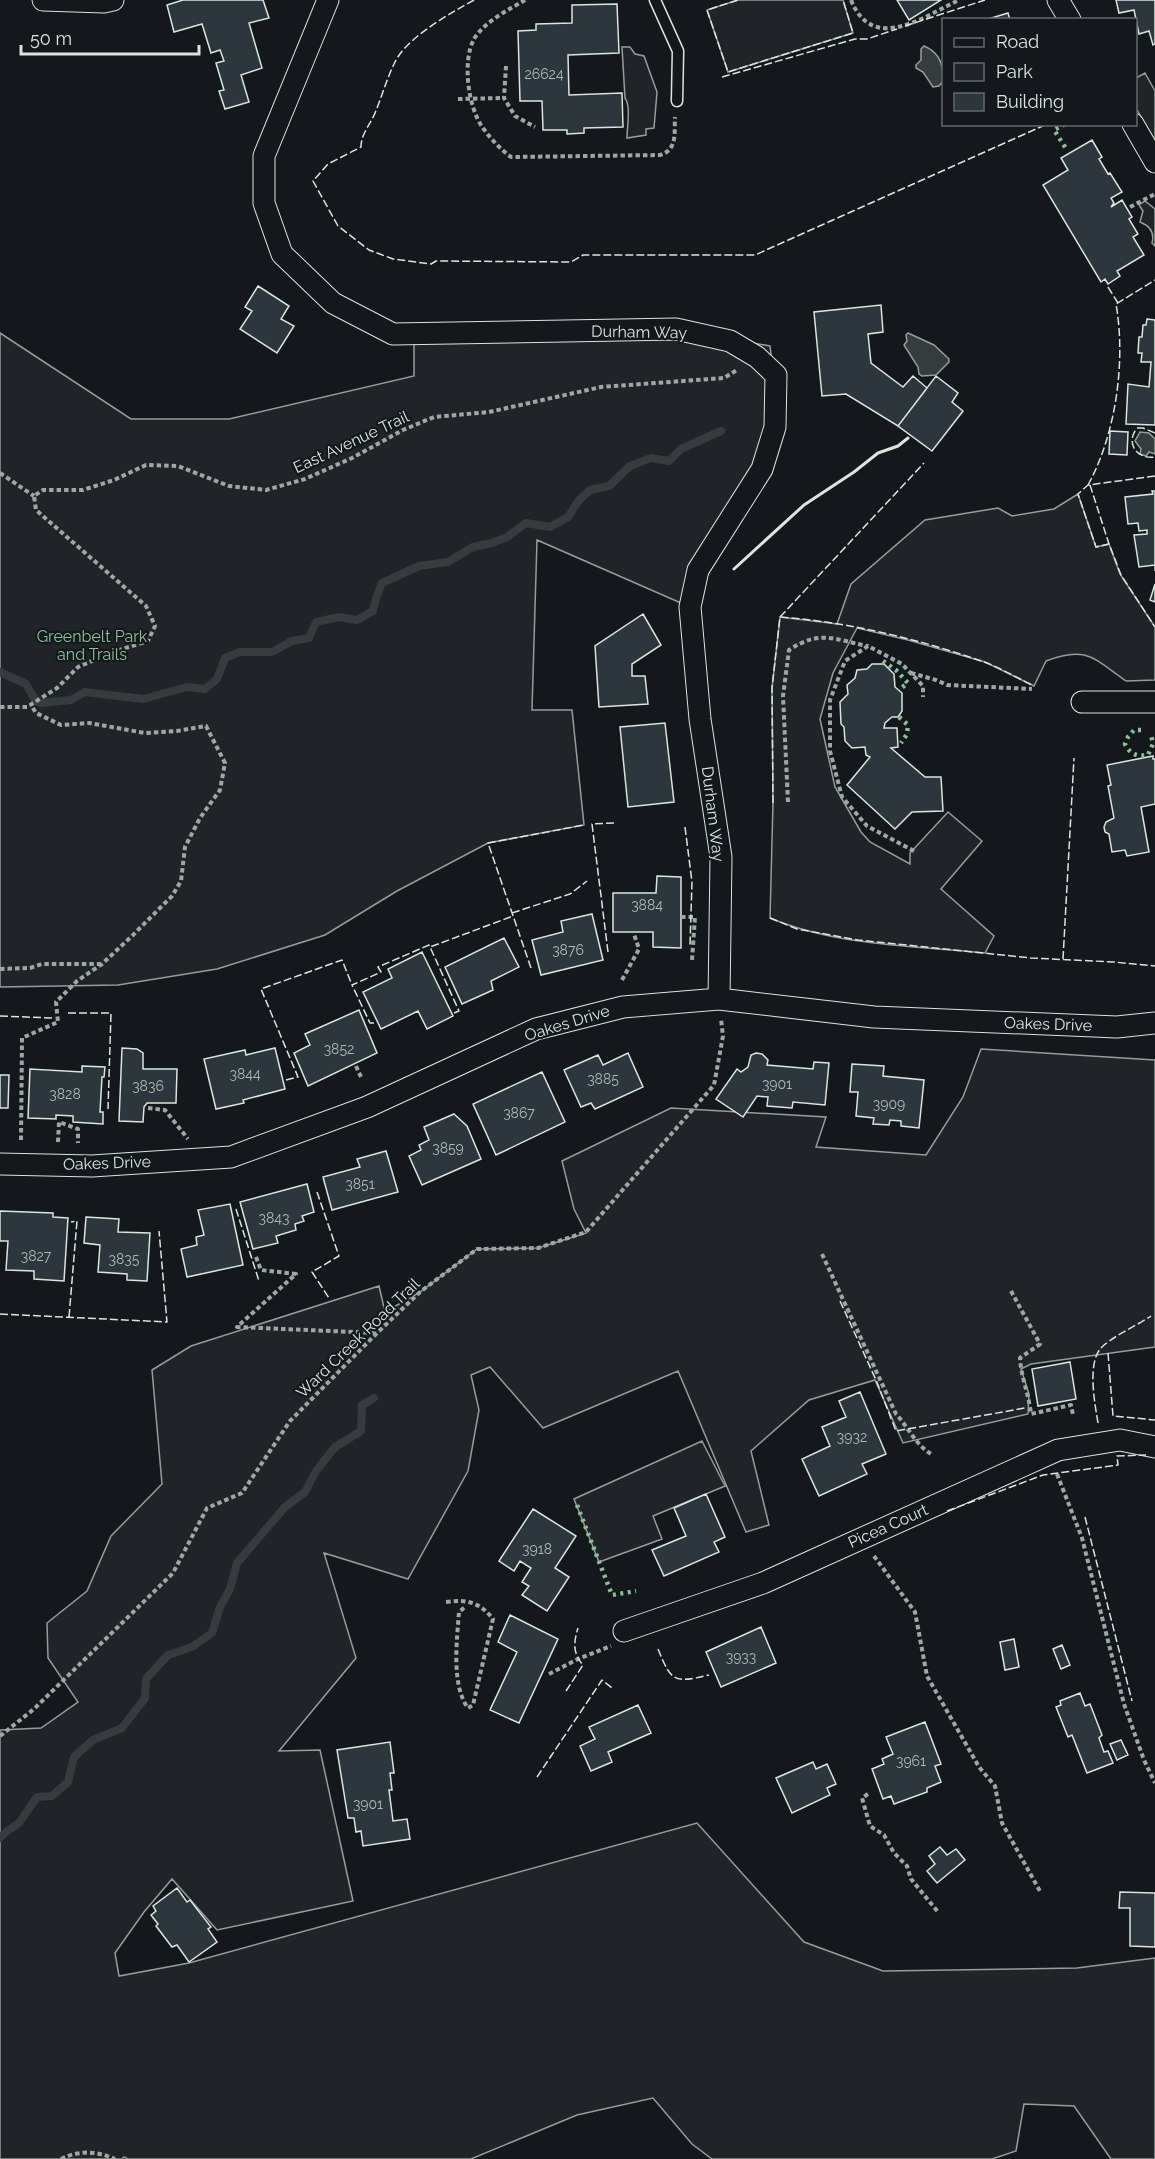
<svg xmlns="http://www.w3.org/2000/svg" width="1155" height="2159" viewBox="0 0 1155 2159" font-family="Raleway,sans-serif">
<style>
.green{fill:#202428;stroke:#939e99;stroke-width:1.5}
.water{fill:#363b3e;stroke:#939e99;stroke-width:1.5}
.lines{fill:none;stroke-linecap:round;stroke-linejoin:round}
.stream{stroke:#363b3e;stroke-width:8}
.building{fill:#2c363c;stroke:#d8e6dc;stroke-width:1.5}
.lane-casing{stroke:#d8e6dc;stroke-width:13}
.street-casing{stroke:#d8e6dc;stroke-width:23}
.path{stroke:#9da8a2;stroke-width:4;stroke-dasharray:4.5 3;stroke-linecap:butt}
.lane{stroke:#14181c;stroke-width:10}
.street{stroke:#14181c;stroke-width:21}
.hedge{stroke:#8ac095;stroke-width:4.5;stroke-dasharray:3 4.5;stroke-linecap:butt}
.fence{stroke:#d8e6dc;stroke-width:1.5;stroke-dasharray:8 3;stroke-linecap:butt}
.wall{stroke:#d8e6dc;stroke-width:3}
.labels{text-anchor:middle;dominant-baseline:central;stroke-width:4.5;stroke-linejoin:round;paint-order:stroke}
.number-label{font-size:14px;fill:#adbab4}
.street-label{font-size:16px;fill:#d8e6dc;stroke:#14181c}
.park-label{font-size:16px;fill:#8ac095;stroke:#14181c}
</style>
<rect width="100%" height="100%" fill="#14181c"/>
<path class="green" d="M738,0h105l10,33 -125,39 -21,-62z
M622,47h8l5,7 9,2 13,36 -3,36 -8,1v6l-19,3c0,-11 4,-32 -2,-40z
M1145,73l10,18v50l-19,-33v-30z
M1145,201l10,8v37l-3,-3c3,-11 -2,-17 -12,-21l3,-11 -4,-6z
M676,329l94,17 6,50 -1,31 -85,180 -153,-67 -5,170h40l12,115 -96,18 -91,48 -72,44 -108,34 -99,16 -118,2v-654l131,86h98l185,-43v-34z
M1078,494l18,53 13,-3 11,30 35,53v53l-29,1c-32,-22 -39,-36 -80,-20l-12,25 -49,-24 -77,-22 -51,-12 -24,45 -13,46 15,68 26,45 9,10 40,22v-11l38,-41 34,29 -41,48 53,47 -9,17c-71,-7 -148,-7 -215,-35l3,-115 -1,-115 8,-71 57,7 14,-40 74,-64 73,-12 14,8 42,-7z
M981,1049l174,11v287l-124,17 -10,5 8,25 -1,20 -125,29 -28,-63 -66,20 -58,51 18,74 -23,7 -68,-161 -135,57 -53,-61 -19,8 8,35 -11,61 -60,108 -84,-26 32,105 -77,93 41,-1 33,151 -136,29 -45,-51 -28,33 -29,41 4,23 70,-13 508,-140 107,119 79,29 194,-3 78,-10v201h-44l-37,-53 -50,-2 -8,47 -24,8h-280l-20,-15 -39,-46 -76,17 -106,44h-343l-4,-2 -2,2h-122v-429l41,-2 37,-26 -30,-44 -1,-35 40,-32 24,-55 51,-52 -10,-114 39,-24 188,-60 6,26 35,-20 57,-43 61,-1 48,-15 -12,-24 -12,-48 109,-53 155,9 -10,30 110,8 37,-58z
M702,1441l23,45 -72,30 9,23 -63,23 -25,-63z"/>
<path class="water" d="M924,46c15,6 20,19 19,35l-4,5 -6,1 -10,-15 -7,-4v-3l5,-5v-11z
M908,333l26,12 15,14v3l-13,13 -14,1 -3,-2 -1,-7 -14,-22 3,-4 -1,-6z
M1140,432l9,1 6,6v15l-6,-2 -3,4 -6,-2 1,-5 -6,-8z"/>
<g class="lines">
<path class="stream" d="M0,672l26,12 10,17 5,2 30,-3 14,-8 58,7 44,-12 18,2 12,-10 8,-21 15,-6h32l20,-11 17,-3 7,-16 23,-5 18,3 16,-9 3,-13 6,-15 37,-17 29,-4 25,-15 19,-4 15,-6 19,-14 24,4 18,-10 11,-17 11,-10 19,-4 21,-20 21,-8 18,3 12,-12 40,-18
M0,1838l6,-6 13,-9 18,-26 15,-1 16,-14 6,-25 19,-17 29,-12 23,-30 1,-19 22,-24 24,-8 20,-14 8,-26 10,-18 7,-26 48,-56 20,-15 11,-21 19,-24 26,-16 1,-26 12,-7"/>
</g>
<path class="building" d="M183,0h80l6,18 -20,5 13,45 -21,7 8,27 -24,7 -6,-18 5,-1 -8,-27 8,-2 -4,-11 -9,3 -9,-29 -28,8 -7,-27z
M897,0h44l-32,20z
M1116,0h39v44l-2,1 -4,-14 -10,3 -5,-24 -15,3z
M617,4l2,49 -51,2 1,40 53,-2 1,34 -39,1v5l-17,1v-4h-24l-1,-29h-22l-2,-70 18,-1v-6l36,-1v-18z
M1008,13l2,7h-25z
M1092,140l10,17 -3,2 9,15 2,-1 12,19 -11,6 3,5 -3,4 11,-7 10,17 -3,2 9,15 -5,3 11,18 -27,16 3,5 -12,8 -3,-5 -4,3 -58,-97 25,-15 -7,-12z
M258,286l31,20 -8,13 13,7 -17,27 -37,-24 12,-18 -7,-4z
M881,305l2,27 -15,2 3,29 32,24 10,-11 14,12 -29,38 -52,-32 -24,2 -8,-84z
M1147,319l8,1v105l-29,-1 2,-40 21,3 2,-25h-10l1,-9h-4l1,-16h3l1,-12h3z
M936,376l22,17 -6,9 11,9 -31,40 -34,-25z
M1110,431l18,1 -1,23 -18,-1z
M1152,491h3v80v-6l-16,2 -5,-32 13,-1v-4l-8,1 -1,-8 -10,1 -3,-27 28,-3z
M1155,584v18l-5,-2z
M643,614l18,31 -29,19v12h13l3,28 -49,3 -4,-61z
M872,664h12l10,10 1,13 7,6v18l-4,6h-6l-7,6 -1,5h13l1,19 -7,1 34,29h16l2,34 -31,1 -17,17 -48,-44 23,-28 -4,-2 -1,-8 -13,1 -7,-7 -1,-14 -3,-3 -1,-22 8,-8 -1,-9 8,-7 2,-8 10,-1z
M665,723l9,79 -46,5 -8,-80z
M1153,756v3h2v45l-14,3 8,45 -22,4 -2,-6 -13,2 -3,-18 -4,-2 -1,-5 2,-5 8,-4 -6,-32 3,-1 -4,-20z
M657,876l24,1v71l-28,-1v-15h-40v-39h43z
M592,914l11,46 -62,15 -9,-35 31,-8 -2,-11z
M504,938l15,29 -28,14 2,9 -31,14 -17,-37z
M422,952l31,64 -26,13 -9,-18 -37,18 -18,-37 29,-14 -4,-9z
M359,1010l18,43 -69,33 -14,-33 16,-8 -5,-11z
M122,1048l15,1 6,4v16h34l-1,34h-29l-3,4 -1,15 -24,-1z
M275,1048l10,41 -42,11 1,3 -28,6 -12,-50 41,-9 1,5z
M628,1053l15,34 -48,22 -4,-6 -10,4 -17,-37 34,-15 5,10z
M756,1053l6,1 6,6 -1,5 46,4 1,-7 15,1 -4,42 -32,-3 -1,6 -25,-2 1,-9 -11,-1 -14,21 -27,-18 21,-30 4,3 7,-5 3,-12z
M852,1064l32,2 -1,10 41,4 -5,48 -18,-2v-5l-11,-1 -1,5 -16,-1 1,-6 -18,-2 2,-24h-8z
M82,1066l23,1 -1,10h-2l-2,35h3v12l-30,-2v-6l-17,-1v4l-28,-1 2,-49 52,3z
M542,1072l23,50 -69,33 -23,-51z
M0,1075h9l-1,33h-8z
M454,1114l13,12 14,33 -59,26 -13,-29 12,-6 -2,-5 10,-5 -5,-13z
M386,1151l12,41 -66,18 -9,-33 37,-10 -3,-8z
M307,1184l7,28 -12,4 2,5 -9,3 1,6 -20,6 2,7 -25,6 -13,-47z
M230,1204l13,61 -56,12 -6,-28 16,-4 -1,-8 8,-2 -6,-25z
M0,1211l53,2v4l15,1 -4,63 -30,-2v-8l-28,-1 2,-29h-8z
M86,1217l33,2 -1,13 32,1 -3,48 -20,-1v-6l-29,-2 2,-27 -16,-2z
M1070,1362l6,37 -38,7 -6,-37z
M860,1392l26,62 -24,10 5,10 -48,22 -17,-37 28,-13 -8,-19 24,-10 -7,-16z
M706,1494l19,43 -11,5 5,10 -55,24 -12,-26 34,-14 -12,-28z
M533,1509l43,27 -21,32 14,9 -22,34 -25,-16 7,-9 -7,-4 9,-14 -11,-7 -6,10 -15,-10z
M510,1615l48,24 -39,84 -29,-13 27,-58 -19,-10z
M761,1627l15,36 -55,24 -15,-35z
M1014,1639l5,28 -14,3 -5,-28z
M1062,1645l8,20 -9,4 -8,-20z
M1080,1693l5,13 5,-2 12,31 -3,3 5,14 4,-1 5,12 -26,10 -15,-38 -4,2 -12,-30 5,-2 -1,-4z
M638,1705l13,28 -43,19 4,10 -21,9 -11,-25 15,-7 -6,-12z
M925,1722l16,42 -6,2 6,16 -14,6v4l-33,12 -3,-8 -8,3 -11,-30 12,-5 -2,-5 11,-5 -7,-17z
M1121,1740l7,15 -11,5 -7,-16z
M390,1742l4,31h-4l2,17h-3l4,31 14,-2 3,20 -47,7 -2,-15 -5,1 -2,-14h-6l-11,-68z
M813,1762l3,7 11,-5 9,20 -9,4 3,7 -38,18 -16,-35z
M940,1847l7,8 9,-6 9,11 -28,23 -10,-12 8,-7 -6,-8z
M177,1888l10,14 3,-2 21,27 -3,2 9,13 -28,20 -12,-17 -5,2 -16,-21 2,-2 -7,-9 5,-4 -3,-5z
M1120,1892l35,1v54l-25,-1v-38h-11z"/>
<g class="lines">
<defs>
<path id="lane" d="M655,0l23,51 -1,50"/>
<path id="street" d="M43,0l61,2 9,-2
M328,0l-64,156v47l18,51 51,49 60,31 283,-5 54,12 27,16 19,18 -1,52 -13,42 -64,101 -8,37 10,112 21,138 -2,142
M1058,0l12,20
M1133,124l22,38
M1082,702h73
M0,1164l92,2 139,-9 136,-50 169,-78 87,-22 96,-8 155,18 243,10 38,-4
M624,1631l139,-48 295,-133 62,-10 35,7"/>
</defs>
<use href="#lane" class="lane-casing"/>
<use href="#street" class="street-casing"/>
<path class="path" d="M525,0c-17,10 -41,22 -51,39 -12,22 -6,69 9,89 8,11 17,21 28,29l149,-2c18,-5 14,-23 15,-38
M851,0c22,54 72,17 108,0
M506,66l-2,32 11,18 20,11
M458,99l46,-1
M1130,207l25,-13
M0,473l34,23
M911,673l25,7 11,5 85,4
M0,707h27l30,-19 21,-21 32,-14 38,-12 7,-15 -9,-20 -110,-96 -2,-14 9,-6h40l31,-10 32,-15 32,1 51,20 37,4 39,-11 47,-21 51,-28 31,-13 55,-5 112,-25 123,-9 13,-8
M788,802l-5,-106 6,-46c30,-20 45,-11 78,-4
M914,851l-47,-25 -25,-29 -12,-46v-51l15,-39 23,-15 34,18 21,22v11
M681,917h14l-3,43
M0,969l30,-1 12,-4h59
M622,980l17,-31 -5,-15
M356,1066l5,11
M148,1108l17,2 23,29
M21,1140l1,-102 36,-16 -2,-20 21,-21 25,-17 30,-28 40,-40 9,-15 4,-34 15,-29 20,-28 5,-27 -19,-37 -29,5 -32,2 -56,-10 -28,2 -25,-12 -5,-8
M58,1142l1,-20 19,7v14
M822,1254l74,160c13,14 20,32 37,41
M256,1257l5,13 35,4 -59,53 140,6
M1011,1291l29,53 -20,14c1,19 9,37 11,56l40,-9 2,10
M1057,1474l25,64 42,166 20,56 11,23
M874,1556l41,56 12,64 52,91 16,19 7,37 39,70
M446,1602c20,-3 34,0 47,17l-20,86 -5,3c-17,-23 -11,-68 -9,-96l6,-5
M549,1674l29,-15 33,-13
M0,1736l34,-27 139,-136 34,-65 35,-15 48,-72 87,-88 43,-41 57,-43 61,-1 48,-16 128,-147 9,-49 -2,-17
M868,1794l-6,4 8,28 14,9 10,18 13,13 4,13 27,33
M61,2159c18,-9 36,-8 54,0"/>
<use href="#lane" class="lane"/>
<use href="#street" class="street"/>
<path class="hedge" d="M1065,124l-11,6 13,20
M883,661l13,9 12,13 -7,5
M899,717l9,8 -1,9 -6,9
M1141,730h-7l-6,7 -3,7c5,10 12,13 23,11l5,-11 -2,-9
M577,1505l35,90 24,-4"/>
<path class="fence" d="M474,0c-23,13 -67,37 -79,62 -8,16 -13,34 -20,51 -5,12 -14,21 -14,34l-33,17 -15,17 25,45 31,24 24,9 38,5 5,-3 135,1 12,-7h172l292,-131
M738,0l-31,10 21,62 125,-39 -10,-33
M905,26l80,-26
M722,77l133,-38h12l30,-10
M1108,287l10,16
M1155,433l-12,-5h-6c-12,15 0,32 18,29
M1155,476l-67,9 -10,9 18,53 13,-3 12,31 34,52
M1088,485c28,-51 38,-124 28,-181l39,-24
M1090,485l19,59
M780,617l144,-154
M773,803l-1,-115 8,-71c68,5 139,22 204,45 17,6 33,16 50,24
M685,827l7,55 -2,63
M512,913l58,-19 17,-13
M770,918l27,11 61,11 173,18 83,4 41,4
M608,952l-16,-128 22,-1
M1063,959l11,-201
M531,968l-43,-125 96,-18
M68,1013h43l-3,96
M454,1013l5,-2 -29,-64 83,-31
M0,1016l52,2
M374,1023h-4l-18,-38 29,-13 -3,-5 51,-22 1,2
M286,1080l12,-3 -37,-88 81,-29 10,25
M317,1192l22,64 -27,16 17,26
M236,1209l23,72
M840,1301l36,79 20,51 129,-23
M0,1314l167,8 -8,-91
M69,1317l8,-96 -6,1
M1108,1353l5,63 42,4
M1098,1423c-3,-19 -12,-63 5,-77 14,-12 33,-20 48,-30
M947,1511l96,-36 75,-10 -1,-9 29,-1
M1085,1517l47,184
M658,1649c14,34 16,34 51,26
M566,1691l17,-26c-11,-12 -9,-24 -5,-37
M537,1777l65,-97 10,8"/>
<path class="wall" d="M734,569l70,-64 50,-33 24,-19 20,-7 10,-8"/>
</g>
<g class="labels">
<g class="number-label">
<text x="544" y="74">26624</text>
<text x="647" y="905">3884</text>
<text x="568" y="950">3876</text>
<text x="339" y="1049">3852</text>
<text x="245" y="1074">3844</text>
<text x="603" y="1079">3885</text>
<text x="777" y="1084">3901</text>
<text x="148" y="1086">3836</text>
<text x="65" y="1094">3828</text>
<text x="889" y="1104">3909</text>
<text x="519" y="1113">3867</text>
<text x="448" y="1148">3859</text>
<text x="360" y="1184">3851</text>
<text x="274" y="1218">3843</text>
<text x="36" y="1256">3827</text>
<text x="124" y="1259">3835</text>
<text x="852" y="1437">3932</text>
<text x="537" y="1549">3918</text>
<text x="741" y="1657">3933</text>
<text x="911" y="1761">3961</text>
<text x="368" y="1804">3901</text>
</g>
<g class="street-label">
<text transform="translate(639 332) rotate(1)">Durham Way</text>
<text transform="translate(351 442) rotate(-25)">East Avenue Trail</text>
<text transform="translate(713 814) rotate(83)">Durham Way</text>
<text transform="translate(567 1023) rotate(-17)">Oakes Drive</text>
<text transform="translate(1048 1024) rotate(2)">Oakes Drive</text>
<text transform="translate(107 1163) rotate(-2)">Oakes Drive</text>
<text transform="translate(358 1338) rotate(-44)">Ward Creek Road Trail</text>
<text transform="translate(888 1526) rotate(-24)">Picea Court</text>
</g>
<g class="park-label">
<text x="92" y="636">Greenbelt Park<tspan x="92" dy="18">and Trails</tspan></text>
</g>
</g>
<rect x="942" y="18" width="195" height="108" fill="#14181c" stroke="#626a69" stroke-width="1.5"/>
<rect x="954" y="38" width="30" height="9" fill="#14181c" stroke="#626a69" stroke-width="1.5"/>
<text x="996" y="48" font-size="18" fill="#d8e6dc">Road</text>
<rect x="954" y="63" width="30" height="18" fill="#202428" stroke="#626a69" stroke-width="1.5"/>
<text x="996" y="78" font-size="18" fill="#d8e6dc">Park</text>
<rect x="954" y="93" width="30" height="18" fill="#2c363c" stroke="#626a69" stroke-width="1.5"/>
<text x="996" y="108" font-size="18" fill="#d8e6dc">Building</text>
<path d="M21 45v9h178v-9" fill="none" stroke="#d8e6dc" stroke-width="3"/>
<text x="30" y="45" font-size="18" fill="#d8e6dc" stroke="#14181c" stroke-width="4.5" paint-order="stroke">50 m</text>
</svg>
